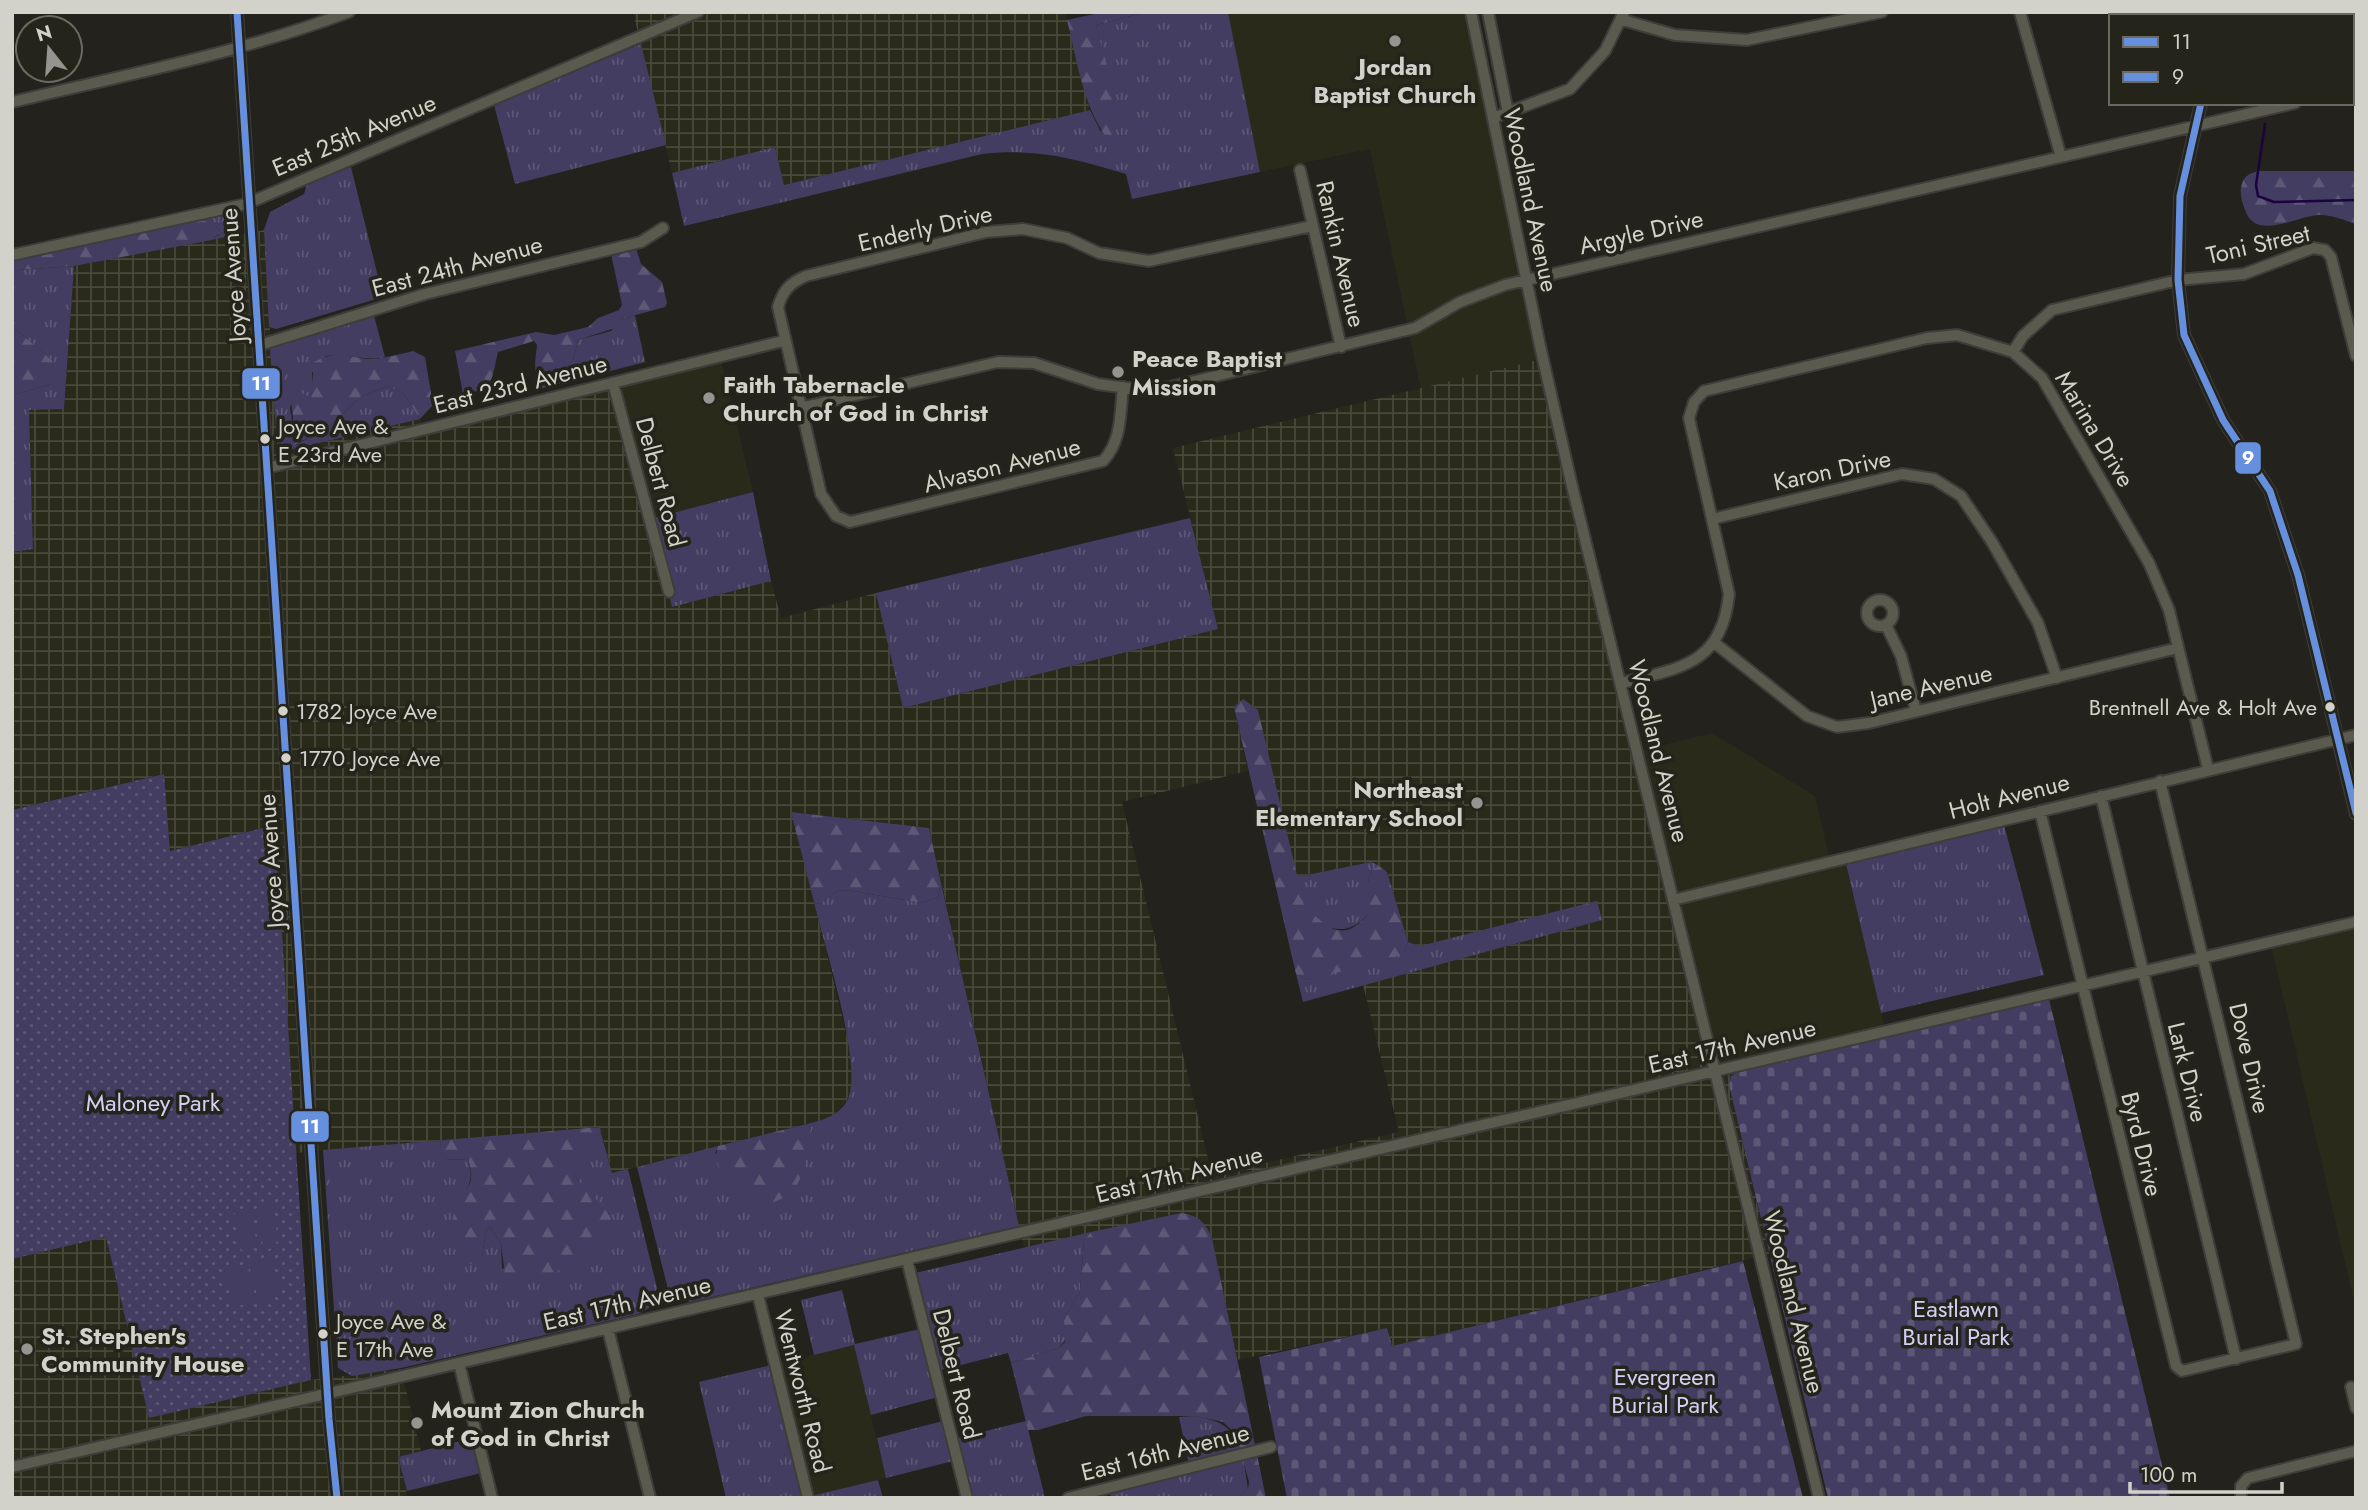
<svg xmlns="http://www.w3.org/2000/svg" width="2368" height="1510" viewBox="0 0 2368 1510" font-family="Jost,sans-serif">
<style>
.built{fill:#2a2a1b}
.industrial{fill:url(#industrial-grid);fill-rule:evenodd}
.grass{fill:url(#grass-tufts)}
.forest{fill:url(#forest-firs)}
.cemetery{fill:url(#cemetery-stones)}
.park{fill:url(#park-dots)}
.pitch{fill:#433d61}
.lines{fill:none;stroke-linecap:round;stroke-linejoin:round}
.stream{stroke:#1a0340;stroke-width:2.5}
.minor-casing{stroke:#3e3d3a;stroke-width:14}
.minor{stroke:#5b5a4e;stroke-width:10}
.bus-1-casing{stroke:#25241b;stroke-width:12}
.bus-2-casing{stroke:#25241b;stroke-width:12}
.bus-1{stroke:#6690de;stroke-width:7}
.bus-2{stroke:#6690de;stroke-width:7}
.poi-dot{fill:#95948e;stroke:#25241b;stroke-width:2.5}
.bus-dot{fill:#d2d2cb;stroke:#25241b;stroke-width:2.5}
.labels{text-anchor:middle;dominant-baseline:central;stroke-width:7;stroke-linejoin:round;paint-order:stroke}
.bus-label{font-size:22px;fill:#d2d2cb;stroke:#25241b;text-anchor:start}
.poi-label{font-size:24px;font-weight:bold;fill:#d2d2cb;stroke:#25241b;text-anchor:start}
.street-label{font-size:24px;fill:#d2d2cb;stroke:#25241b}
.park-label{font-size:24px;fill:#d2cef8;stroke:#25241b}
.line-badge{stroke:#25241b;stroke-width:2.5}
.badge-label{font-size:19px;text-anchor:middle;font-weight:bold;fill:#fff}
</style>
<defs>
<pattern id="industrial-grid" width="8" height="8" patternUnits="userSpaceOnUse" patternTransform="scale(1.75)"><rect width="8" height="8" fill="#2a2a1b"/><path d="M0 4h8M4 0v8" fill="none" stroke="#48483b"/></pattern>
<pattern id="grass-tufts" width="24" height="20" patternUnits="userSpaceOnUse" patternTransform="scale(1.75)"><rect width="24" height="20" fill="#433d61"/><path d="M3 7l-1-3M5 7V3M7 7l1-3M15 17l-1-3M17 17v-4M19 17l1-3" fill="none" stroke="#5d5876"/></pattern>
<pattern id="forest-firs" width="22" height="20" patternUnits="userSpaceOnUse" patternTransform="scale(1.75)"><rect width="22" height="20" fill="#433d61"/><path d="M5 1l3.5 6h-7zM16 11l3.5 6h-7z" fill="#5d5876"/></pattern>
<pattern id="cemetery-stones" width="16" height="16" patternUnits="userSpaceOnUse" patternTransform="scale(1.75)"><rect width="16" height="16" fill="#433d61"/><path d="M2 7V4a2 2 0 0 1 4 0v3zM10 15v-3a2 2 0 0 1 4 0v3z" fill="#5d5876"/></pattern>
<pattern id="park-dots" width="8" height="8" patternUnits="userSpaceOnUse" patternTransform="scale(1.75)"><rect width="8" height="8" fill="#433d61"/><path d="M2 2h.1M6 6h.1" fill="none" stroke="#5d5876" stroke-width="1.8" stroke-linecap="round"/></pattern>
</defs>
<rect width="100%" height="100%" fill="#23221d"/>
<path class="built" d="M1228,12h242l72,347 -121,31 -51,-241 -110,23z
M720,355l33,137 -103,27 -35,-138z
M1712,733l103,63 15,65 14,-3 43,178 -144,33 -12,7 -16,-7 -77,-318z
M2356,918v392l-87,-374z
M854,1345l32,133 -82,20 -32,-133z"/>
<path class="industrial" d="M633,12h432l25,98 -306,75 -9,-38 -103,26z
M264,230l13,214 4,8 139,-33 2,10 193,-48 57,226 99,-26 10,37 95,-25 27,115 315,-79 -45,-181 369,-89 173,710 16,7 -2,9 40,169 -377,92 -5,-18 -150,32 -25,-122 -21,-24 -11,-1 -156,35 -95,-420 -137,-16 58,236 3,36 -7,18 -16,16 -218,55 -12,-46 -304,26 -21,-328 -105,26 -7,-77 -151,36v-258l21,-3 -4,-140 35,-1 10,-142zM1234,707l24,3 36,163 8,3 69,-14 9,4 7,6 21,70 12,4 182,-26 -239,65 36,147 -187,43 -90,-373 126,-31z
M106,1237l43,181 162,-38 90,-11 20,82 -23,6 10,41h-396v-239z"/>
<path class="grass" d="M1146,12h82l32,160 -128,27 -6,-25c-51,-15 -90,-26 -144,-20l-298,72 -12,-53 103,-26 9,38 306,-75 11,22 13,-29 -18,-78z
M641,44l25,101 -151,39 -21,-79z
M351,167l32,130 -107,32 -7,-2 -5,-97 6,-18 34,-18 3,-10z
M237,211l3,23 -28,6 7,-6 -3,-8 -28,-4z
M74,266l-10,143 -35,1 4,139 -21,3v-157l40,-11 2,-22 -42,-36v-52l6,-4z
M373,312l12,45c-18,5 -38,-4 -59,-1l-14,17 1,21 -3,4 -16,-9 -4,19 6,37 32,-18 34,-31 26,-10 16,8 16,25 -139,33 -4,-8 -7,-95 10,-9z
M635,315l10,47 -105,27 -2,-11 5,4 30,-21 5,-21 33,-9 10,-12z
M753,492l18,89 -99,26 -22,-88z
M1190,518l28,111 -315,79 -27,-115z
M2004,825l40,150 -163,38 -35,-149z
M1371,862l9,4 -8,3 -4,13v32c-19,24 -47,18 -64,-8 -5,-9 -7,-23 -10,-33l8,3z
M941,883l78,343 -329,76 -10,-3 -12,-10 -31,-122 81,-21 -3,8 96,-25 -4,-5c16,-4 31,-8 40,-23 18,-33 -24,-159 -33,-199l5,2 19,-13 10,-1 74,13 16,-6z
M1597,901l5,19 -299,82 -7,-28 11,6 98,-29 3,-9 12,4z
M601,1133l11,40 16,-4 29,119 -8,20 -11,6 -237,54 -49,8 -14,-8 -15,-218 121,-10 -5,6 5,14 24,-1c5,17 4,26 -9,39l6,63 17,-5 5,-29 4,1 10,16 1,25 107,-55c-12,-13 -47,-40 -34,-60 6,-8 19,-15 26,-21z
M1091,1232l-7,8 -4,51 -16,29 2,19 -7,9 -48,15 -3,-10 -71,18 -22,-98z
M842,1290l13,54 65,-15 18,68 -67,18 -17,-70 -40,10 -13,-55z
M772,1365l32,133h-78l-27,-116z
M1195,1416c24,5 37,9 46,34l-52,14 -10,-47z
M943,1421l10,40 -67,17 -9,-40z
M1026,1421l19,77h-75l-16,-59z
M472,1438l9,35 -74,18 -9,-34z
M1243,1456l5,33 -11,9h-126l-1,-5z
M878,1480l5,18 -72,-2z"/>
<path class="forest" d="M1104,12h42l-50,13c8,36 29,84 17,120 -30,-33 -35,-82 -46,-125z
M2259,171h97v53c-12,-4 -25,-10 -38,-9 -23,2 -63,26 -73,-5 -3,-8 -5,-14 -4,-22 2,-12 7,-14 18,-17z
M204,221l12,5 3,7 -7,7 -138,26 -56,4 -6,4v-14l175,-38z
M636,248l5,16 21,18 5,21 -2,4 -44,12 -3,8 -40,13 -5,21 -30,21c-12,-8 -7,-24 -6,-37l-3,-4 -36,11c-7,28 -3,38 -35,42l-8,-43 81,-19 18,3 34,-8 10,-9 21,-8 3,-5 -11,-51z
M12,326l42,36 4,13 -6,9 -40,11z
M413,351l12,6 8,48 -13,14 -16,-25 -16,-8 -26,10 -34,31 -39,21 -7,-5 1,-8c17,-9 7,-26 7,-42l4,-4 17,9 3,-36c25,-14 35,-3 60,-3 12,-1 26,-5 39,-8z
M1243,699l15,11 46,195c22,22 39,40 64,9v-32l4,-13 8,-3 7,6 21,70 -3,9 -13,8 -85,21 -11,-6 -62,-267z
M791,812l138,16 12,55 -3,14 -16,6 -74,-13 -10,1 -19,13 -5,-2z
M807,1124l4,5c-6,39 -7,72 -53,76 -18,-12 -49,-34 -40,-59z
M600,1127l1,6c-9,8 -27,18 -28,31 -1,22 29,34 37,53 10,24 -47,55 -67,59 -13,2 -26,0 -38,-1l-4,-31 -10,-16 -4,-1 -5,29 -4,6 -8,2 -5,-3c-3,-15 -14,-35 -11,-50 5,-26 25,-18 14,-52l-25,1 -4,-5v-9l5,-6z
M1181,1213c17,2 24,9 31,25l54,260h-29l11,-9 1,-7 -13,-48 -13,-12 -28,-6h-109l-48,14h-10l-17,-67 48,-15 6,-6 -1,-22 16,-29 4,-51 7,-8z"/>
<path class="cemetery" d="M2049,999l121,499h-342l-99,-413 2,-9 12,-7z
M1743,1261l60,237h-516l-28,-141 128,-29 5,18z"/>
<path class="park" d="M164,774l6,77 105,-26 36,555 -162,38 -43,-181 -94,22v-449z"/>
<path class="pitch" d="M266,1201l2,5 3,-1 8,36 -3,1 1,5 -9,2 -1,-5 -4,1 -8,-36 3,-1 -1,-5z
M249,1211l9,35 -17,4 -8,-36z
M272,1258l9,38 -23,5 -8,-38z
M247,1264l9,38 -23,5 -9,-38z"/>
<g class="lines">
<path class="stream" d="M2257,12l7,4
M2265,124l-9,61 2,11 16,6 82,-2"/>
<defs>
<path id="minor" d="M237,12l92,1407 8,79
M1471,12l69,334 32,140 247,1012
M1488,12l20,101
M2020,12l41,145
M2213,16v-4
M1623,20l52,15 72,5 135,-28
M2352,98h4
M12,102c113,-27 228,-49 337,-90
M2201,103l-21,93 -2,84 6,55 39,85 47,71 28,84 58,239
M1493,118l77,-29 35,-38 19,-39
M1300,170l41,177
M12,255l234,-51 452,-192
M260,345l165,-51 216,-52 22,-14
M2013,352l10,-16 29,-26 126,-30 66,-6 69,-26 12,2 6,7 25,99
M613,383l56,209
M1123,387c-3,26 -1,54 -20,74l-253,61 -14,-6 -15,-22 -43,-187c5,-17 12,-24 28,-31l180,-44 37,-3 44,9 32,15 50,8 163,-35
M800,408l198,-46 36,1 64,21 44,6 28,-3 245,-59 45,-26 45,-17 790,-182
M267,468l516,-127
M1712,519l190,-45 32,5 27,17 31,46 46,81 19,55
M1867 613a13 13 0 1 1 26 0a13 13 0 1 1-26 0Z
M1886,625l15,31 15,55
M1716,644l91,72 30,11 32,-4 309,-75
M1621,683c59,-15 101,-18 108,-89l-40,-176 5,-16 10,-11 223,-53 30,-3 56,17 29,26 107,185 20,47 39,159
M2101,796l135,563
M2040,811l136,555 6,5 114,-27 -136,-563
M1673,900l683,-165
M907,1260l60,238
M758,1295l50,203
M608,1329l42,169
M459,1363l33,135
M2351,1387l5,21
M12,1467l2344,-545
M1068,1498l203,-51
M2241,1498v-12l7,-8 108,-27"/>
</defs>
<use href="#minor" class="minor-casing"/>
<use href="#minor" class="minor"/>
<defs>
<path id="bus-1" d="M237,12l92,1407 8,79"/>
<path id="bus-2" d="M2201,103l-21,93 -2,84 6,55 39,85 47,71 28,84 58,238"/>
</defs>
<use href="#bus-1" class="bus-1-casing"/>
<use href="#bus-2" class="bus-2-casing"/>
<use href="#bus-1" class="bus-1"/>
<use href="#bus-2" class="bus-2"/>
</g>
<g class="poi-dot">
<circle cx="1395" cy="41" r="7"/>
<circle cx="1118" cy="372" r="7"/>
<circle cx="709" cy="398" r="7"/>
<circle cx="1477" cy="803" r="7"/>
<circle cx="27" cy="1349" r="7"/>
<circle cx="417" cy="1423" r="7"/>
</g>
<g class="bus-dot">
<circle cx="265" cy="439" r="6"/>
<circle cx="2330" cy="707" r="6"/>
<circle cx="283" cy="711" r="6"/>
<circle cx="286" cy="758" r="6"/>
<circle cx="323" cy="1334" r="6"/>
</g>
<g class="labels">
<g class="bus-label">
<text x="278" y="426">Joyce Ave &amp;<tspan x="278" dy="28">E 23rd Ave</tspan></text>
<text x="2317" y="707" text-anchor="end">Brentnell Ave &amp; Holt Ave</text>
<text x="296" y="711">1782 Joyce Ave</text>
<text x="299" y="758">1770 Joyce Ave</text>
<text x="336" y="1321">Joyce Ave &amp;<tspan x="336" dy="28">E 17th Ave</tspan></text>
</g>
<g class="poi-label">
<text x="1395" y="66" text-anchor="middle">Jordan<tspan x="1395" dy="28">Baptist Church</tspan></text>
<text x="1132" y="358">Peace Baptist<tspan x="1132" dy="28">Mission</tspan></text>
<text x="723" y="384">Faith Tabernacle<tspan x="723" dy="28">Church of God in Christ</tspan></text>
<text x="1463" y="789" text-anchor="end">Northeast<tspan x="1463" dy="28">Elementary School</tspan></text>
<text x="41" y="1335">St. Stephen's<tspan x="41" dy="28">Community House</tspan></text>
<text x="431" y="1409">Mount Zion Church<tspan x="431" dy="28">of God in Christ</tspan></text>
</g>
<g class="street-label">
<text transform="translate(354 135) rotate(-23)">East 25th Avenue</text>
<text transform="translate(1531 200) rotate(78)">Woodland Avenue</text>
<text transform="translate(925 228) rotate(-13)">Enderly Drive</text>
<text transform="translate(1641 232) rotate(-13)">Argyle Drive</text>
<text transform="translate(2258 244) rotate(-13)">Toni Street</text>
<text transform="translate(1341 254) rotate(77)">Rankin Avenue</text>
<text transform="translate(457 266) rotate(-15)">East 24th Avenue</text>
<text transform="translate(233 275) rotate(-94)">Joyce Avenue</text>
<text transform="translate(520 384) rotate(-14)">East 23rd Avenue</text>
<text transform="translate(2095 429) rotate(59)">Marina Drive</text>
<text transform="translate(1002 465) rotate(-14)">Alvason Avenue</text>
<text transform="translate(1832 470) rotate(-12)">Karon Drive</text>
<text transform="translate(661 482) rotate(75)">Delbert Road</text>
<text transform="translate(1931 686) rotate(-13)">Jane Avenue</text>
<text transform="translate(1659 751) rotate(76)">Woodland Avenue</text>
<text transform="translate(2009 796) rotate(-14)">Holt Avenue</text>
<text transform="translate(271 861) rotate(-94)">Joyce Avenue</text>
<text transform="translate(1732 1046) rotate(-13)">East 17th Avenue</text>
<text transform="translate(2250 1058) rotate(77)">Dove Drive</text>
<text transform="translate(2188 1072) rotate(76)">Lark Drive</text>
<text transform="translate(2142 1144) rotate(76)">Byrd Drive</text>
<text transform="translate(1179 1174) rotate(-14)">East 17th Avenue</text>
<text transform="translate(1794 1302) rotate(76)">Woodland Avenue</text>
<text transform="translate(627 1303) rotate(-13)">East 17th Avenue</text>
<text transform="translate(957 1374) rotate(76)">Delbert Road</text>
<text transform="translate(803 1391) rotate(76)">Wentworth Road</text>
<text transform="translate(1165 1452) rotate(-14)">East 16th Avenue</text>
</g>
<g class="park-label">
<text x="153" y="1102">Maloney Park</text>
<text x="1956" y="1308">Eastlawn<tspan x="1956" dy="28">Burial Park</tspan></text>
<text x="1665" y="1376">Evergreen<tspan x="1665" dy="28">Burial Park</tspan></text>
</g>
</g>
<g class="line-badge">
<rect x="241" y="367" width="40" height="33" rx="7" fill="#6690de"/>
<rect x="2234" y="441" width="28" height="34" rx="7" fill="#6690de"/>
<rect x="290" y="1110" width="40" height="33" rx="7" fill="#6690de"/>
</g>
<g class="badge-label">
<text x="261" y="390">11</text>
<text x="2248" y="464">9</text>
<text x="310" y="1133">11</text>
</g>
<rect width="2368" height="1510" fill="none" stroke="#d2d2cb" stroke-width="28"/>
<rect x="2109" y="14" width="245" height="91" fill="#25241b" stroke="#6a6a61" stroke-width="2"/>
<rect x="2123" y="37" width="35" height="10" fill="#6690de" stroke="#6a6a61" stroke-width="2"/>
<text x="2172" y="49" font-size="21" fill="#d2d2cb">11</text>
<rect x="2123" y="72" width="35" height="10" fill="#6690de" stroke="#6a6a61" stroke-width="2"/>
<text x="2172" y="84" font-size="21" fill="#d2d2cb">9</text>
<g transform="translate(49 49) rotate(343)"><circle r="33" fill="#25241b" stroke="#6a6a61" stroke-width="2"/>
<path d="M0-5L12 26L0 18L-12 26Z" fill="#95948e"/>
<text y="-10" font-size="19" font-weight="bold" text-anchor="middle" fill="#d2d2cb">N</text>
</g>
<path d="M2130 1482v10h152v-10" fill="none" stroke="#d2d2cb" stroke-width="3.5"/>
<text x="2140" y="1482" font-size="21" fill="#d2d2cb" stroke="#25241b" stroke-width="5" paint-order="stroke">100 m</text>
</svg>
